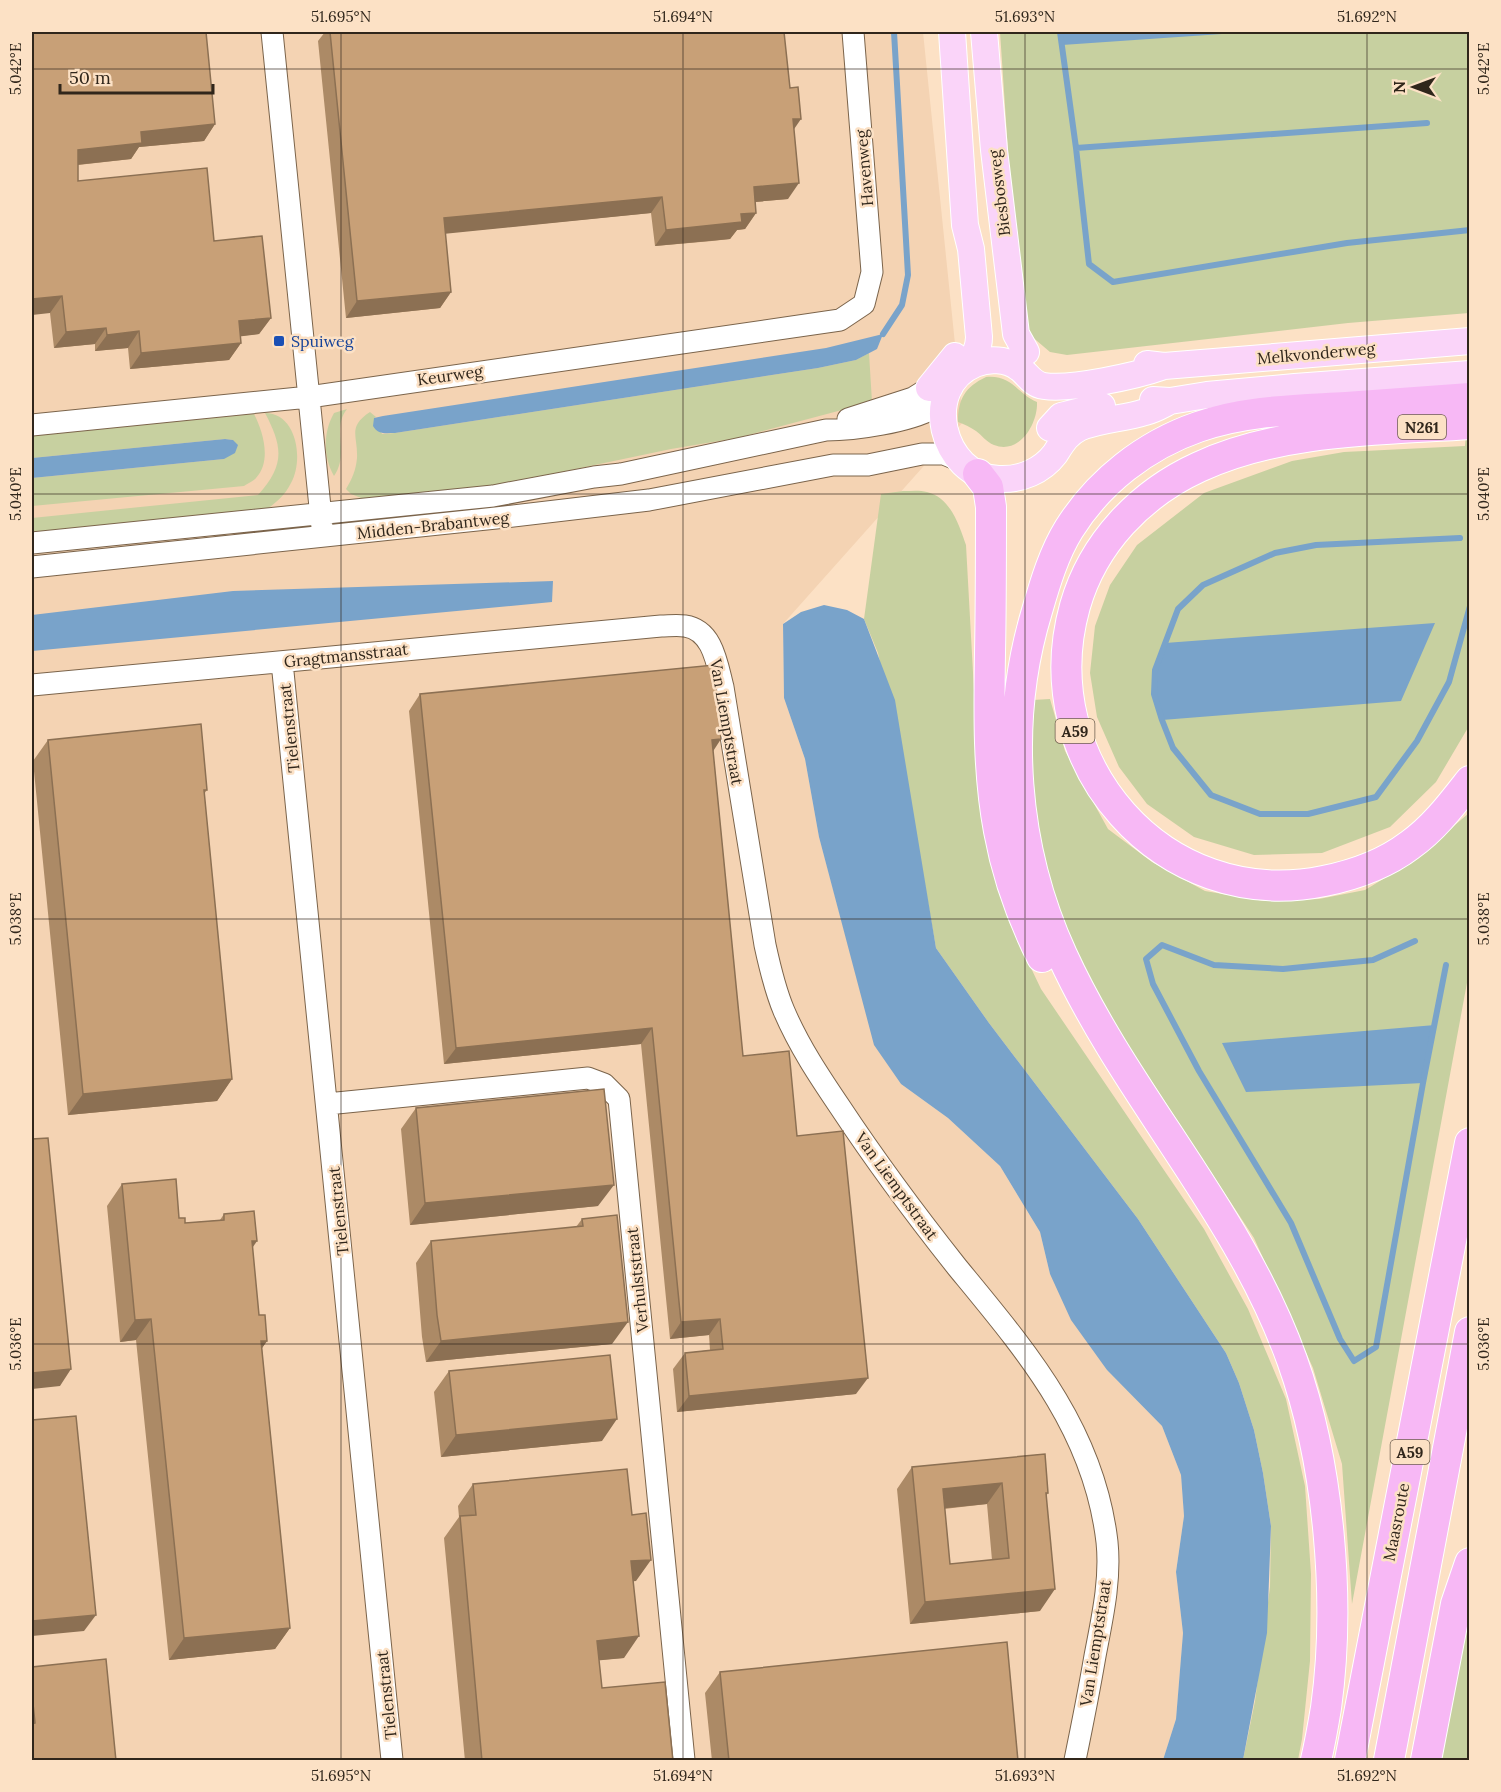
<svg xmlns="http://www.w3.org/2000/svg" width="1501" height="1792" viewBox="0 0 1501 1792" font-family="Lora,serif">
<style>
.built{fill:#f4d3b3}
.green{fill:#c7d0a0}
.water{fill:#79a3ca}
.lines{fill:none;stroke-linecap:round;stroke-linejoin:round}
.stream{stroke:#79a3ca;stroke-width:6}
.minor-casing{stroke:#7b644b;stroke-width:23}
.major-casing{stroke:#fff;stroke-width:28}
.highway-casing{stroke:#fff;stroke-width:32}
.minor{stroke:#fff;stroke-width:21}
.major{stroke:#fad4f9;stroke-width:26}
.highway{stroke:#f7b8f5;stroke-width:30}
.wall{fill:#ac8a66;fill-rule:evenodd}
.shaded-wall{fill:#8c7053}
.building{fill:#c8a077;stroke:#8c7053;stroke-width:1.5;fill-rule:evenodd}
.ticks{fill:none;stroke:#30261b;stroke-width:1.5;stroke-opacity:0.45}
.transit-dot{fill:#1a4fb4;stroke:#fce1c5;stroke-width:2}
.labels{text-anchor:middle;dominant-baseline:central;stroke-width:5;stroke-linejoin:round;paint-order:stroke}
.shield{fill:#fce1c5;stroke:#6d5e4e;stroke-width:1.5}
.shield-label{font-size:15px;font-weight:bold;fill:#30261b}
.street-label{font-size:16px;fill:#30261b;stroke:#fce1c5}
.transit-label{font-size:16px;fill:#164399;stroke:#fce1c5;text-anchor:start}
.neatline{fill:none;stroke:#30261b;stroke-width:2}
.ticks-label{font-size:15px;text-anchor:middle;fill:#30261b}
</style>
<rect width="100%" height="100%" fill="#fce1c5"/>
<path class="built" d="M32,32h891l40,390 -180,202 1,74 21,61 14,78 56,208 26,39 47,34 52,48 40,66 10,42 57,96 55,56 19,49 3,41 -8,56 7,61 -7,86 -13,41h-1131z"/>
<path class="green" d="M1000,32h469v281l-121,10 -281,32 -17,-3 -20,-17 -15,-80z
M869,353l3,49 -135,36 -66,11 -176,37 -126,15 -18,-7 -5,-5c6,-10 10,-19 11,-31 1,-22 -10,-31 13,-46l6,5 -2,1 8,16 13,-1 423,-65 38,-8z
M986,377c27,-2 30,16 51,25 1,21 -17,53 -43,43 -8,-3 -12,-10 -18,-14 -6,-4 -12,-7 -18,-9 0,-23 7,-35 28,-45z
M1469,397v329l-33,56 -46,45 -68,26 -68,2 -60,-18 -47,-33 -28,-37 -22,-50 -7,-44 5,-47 15,-41 27,-40 67,-52 88,-32 52,-9 121,-6z
M347,409c-16,20 3,44 -13,67 -11,-19 -11,-44 0,-63z
M265,413c32,0 39,47 26,70 -6,12 -14,19 -25,27l-234,27v-19l226,-23c27,-30 25,-48 7,-82z
M254,414c9,17 18,47 2,64 -2,3 -8,5 -12,8l-212,20v-28l192,-19 9,-19 -8,-1 -193,19v-22z
M903,491c8,0 17,-1 24,1 24,6 32,33 39,53l15,273 11,47 18,59 31,65 163,240 44,80 38,90 19,87 6,88 -1,87 -8,78 -4,21h-55l12,-59 15,-114 1,-61 -8,-53 -9,-43 -15,-47 -13,-30 -88,-134 -149,-196 -53,-75 -21,-119 -37,-176 -14,-34 17,-125z
M1050,699l15,52 43,78 44,33 53,29 59,10 55,-2 46,-9 48,-29 56,-48v159l-117,632 -10,-140 -29,-96 -59,-130 -145,-222 -38,-67 -24,-65 -20,-129 6,-55z
M1469,1617v143h-40z"/>
<path class="water" d="M1060,32h191l-189,13z
M883,334l-6,15 -21,11 -38,8 -423,65c-9,0 -17,2 -22,-7l1,-8 9,-2 443,-68z
M225,439l8,1 5,5 -3,8 -11,6 -192,19v-20z
M553,581l-1,21 -520,49v-36l201,-24z
M824,605l23,5 17,9 31,81 41,248 53,75 149,196 88,134 13,30 15,47 9,43 8,53 -4,107 -24,127h-80l13,-41 7,-86 -7,-61 8,-56 -3,-41 -19,-49 -55,-56 -36,-50 -21,-46 -10,-42 -40,-66 -52,-48 -47,-34 -27,-39 -55,-208 -14,-78 -21,-61 -1,-74 18,-12z
M1435,623l-34,78 -239,19c-10,-34 -9,-44 3,-77z
M1435,1025l-12,58 -177,9 -24,-49z"/>
<g class="lines">
<path class="stream" d="M1060,32l16,116
M1427,123l-351,25 13,116 24,18 234,-39 123,-13
M883,334l19,-29 6,-30 -14,-243
M1460,538l-144,7 -41,8 -72,32 -25,24 -23,61 -1,24 8,26 11,28 38,47 49,19h48l68,-17 41,-56 32,-59 21,-76
M1415,941l-42,19 -90,9 -69,-4 -52,-20 -16,14 7,25 46,87 92,152 49,116 14,22 22,-14 47,-264 23,-118"/>
<defs>
<path id="minor" d="M272,32l50,495
M848,419l65,-21 16,-10
M32,425l277,-28 531,-77 24,-16 8,-32 -19,-240
M32,543l461,-47 101,-19 27,-3 205,-44c30,0 82,-8 108,-22 5,-3 9,-9 13,-14
M32,567l464,-49 153,-18 184,-35h35l54,-11h22l14,6
M282,662l110,1098
M32,685l629,-59c7,0 16,-1 24,0 28,4 32,38 38,61l42,258c5,23 10,45 19,66 15,35 35,65 56,96 37,56 75,107 117,160 69,84 137,162 150,275 4,38 -5,77 -12,114 -6,35 -13,70 -20,104
M327,1104l261,-26 16,6 15,15 65,661"/>
<path id="major" d="M952,32l13,193 6,24 8,88c0,12 -5,21 -12,31
M984,32l10,118 22,184 10,18
M1147,364l17,2 306,-25
M1164,366c-28,10 -93,24 -120,20 -13,-2 -16,-12 -25,-18 -12,-9 -30,-10 -44,-4 -55,23 -34,113 24,115 22,1 43,-8 56,-25 7,-11 12,-20 24,-26 21,-9 45,-9 66,-16 9,-2 17,-7 25,-11
M929,388l26,-32
M1153,400l17,1 37,-6 88,-8 175,-13
M1050,428l11,-12 41,-10"/>
<path id="highway" d="M1470,424c-88,6 -190,5 -271,43 -59,27 -106,76 -124,139 -44,156 88,308 249,275 30,-6 61,-17 86,-36 24,-17 42,-41 60,-64
M978,474l10,13 3,20c0,49 0,97 -1,146 -1,60 -2,120 9,178 8,44 23,86 43,126
M1316,1760c4,-17 7,-34 10,-52 15,-107 3,-245 -34,-348 -53,-148 -165,-263 -230,-405 -49,-107 -59,-232 -25,-344 8,-28 17,-58 32,-82 30,-48 77,-84 129,-102 47,-17 99,-17 148,-20 41,-3 82,-6 124,-9
M1350,1760l120,-617
M1389,1760l81,-428
M1426,1760l30,-156 14,-41"/>
</defs>
<use href="#minor" class="minor-casing"/>
<use href="#major" class="major-casing"/>
<use href="#highway" class="highway-casing"/>
<use href="#minor" class="minor"/>
<use href="#major" class="major"/>
<use href="#highway" class="highway"/>
</g>
<path class="wall" d="M32,32l183,92 -11,17 -65,6 -8,12 -53,6v16l136,60 57,77 -12,16 -19,2 1,7 -12,17 -99,9 -2,-21 -33,3v-7l-41,4 -4,-35z
M325,32h373v1l96,96 -6,70 -33,3 1,11 -11,16 -8,1 -7,9 -18,2 -57,5 -4,-33 -206,20 6,59 -11,16 -94,10 -28,-277z
M420,694l293,57 30,305 54,80 59,258 -179,18 -4,-43 12,-16 25,-3 -1,-15 -39,4 -29,-295 -197,20 -35,-353z
M48,740l159,50 -3,4 28,285 -15,22 -149,14 -35,-354z
M416,1108l182,98 -188,19 -9,-96z
M122,1184l57,34 6,5 35,-3 4,-6 28,34 7,67 8,26 -5,7 2,23 26,257 -15,21 -106,11 -33,-320 -16,2 -13,-136z
M582,1219l30,125 -186,18 -4,-25 -6,-74 15,-22 145,-14z
M449,1371l153,70 -161,16 -7,-65z
M1045,1454l3,39 -2,3 -6,115 -130,13 -13,-135 15,-22zM987,1504l5,56 -42,4 -6,-55z
M473,1484l163,97h-2l-10,77 -25,2 3,28 71,73h-208l-21,-223 15,-21 -1,-11z
M32,1667l84,94h-84z
M720,1672l298,89h-306l-7,-68z"/>
<path class="shaded-wall" d="M793,119h8l-11,16z
M215,124l-11,17 -65,6 -8,12 -65,7 12,-16 63,-18z
M799,183l-11,16 -45,4 11,-16z
M662,197l-11,16 -218,22 11,-17z
M756,213l-11,16 -8,1 -7,9 -75,7 11,-16 75,-16z
M451,292l-11,16 -94,10 11,-17z
M62,296l-12,17 -18,2v-16z
M271,318l-12,16 -32,4 12,-17z
M106,328l-11,16 -41,4 12,-16z
M139,331l-11,17 -33,3 12,-16z
M241,343l-12,17 -99,9 11,-16z
M721,739l-11,17 2,-16z
M652,1028l-11,16 -197,20 12,-16z
M232,1079l-15,22 -149,14 15,-21z
M614,1185l-16,21 -188,19 15,-22z
M252,1241h5l-15,22z
M151,1319l-15,21 -16,2 15,-22z
M720,1319l-11,16 -39,4 11,-17z
M628,1322l-16,22 -186,18 15,-21z
M261,1341h6l-15,21z
M71,1369l-11,17 -28,3v-16z
M868,1378l-12,16 -179,18 12,-16z
M617,1419l-15,22 -161,16 15,-22z
M1002,1483l-15,21 -60,6 16,-21z
M651,1560l-15,21 -20,2 15,-22z
M1055,1589l-15,22 -130,13 15,-22z
M96,1615l-12,16 -52,5v-15z
M290,1628l-15,21 -106,11 15,-22z
M639,1636l-15,22 -42,4 15,-21z"/>
<path class="building" d="M32,32h174l9,92 -74,8 1,11 -64,7v31l129,-13 7,73 48,-5 9,82 -32,3 2,22 -100,10 -2,-22 -32,4 -1,-7 -40,4 -4,-36 -30,3z
M330,32h368v1l18,-1h68l6,56 8,-1 3,32h-8l6,64 -45,4 2,26 -15,1 1,8 -76,8 -4,-33 -218,21 7,74 -94,9z
M714,665l7,74 -9,1 31,316 46,-5 8,85 46,-5 25,247 -179,18 -4,-43 38,-4 -3,-30 -39,3 -29,-294 -196,20 -36,-354z
M201,724l6,66h-3l28,289 -149,15 -35,-354z
M604,1089l10,96 -189,18 -9,-95z
M48,1138l23,231 -39,4v-234z
M176,1179l3,39h6v5l39,-3v-6l30,-3 3,30h-5l7,74h6l2,26h-6l3,30 26,257 -106,10 -33,-319 -16,1 -13,-136z
M617,1215l11,107 -187,19 -4,-26 -6,-74 152,-15 -1,-7z
M610,1355l7,64 -161,16 -7,-64z
M76,1416l20,199 -64,6v-201z
M1045,1454l3,39h-2l9,96 -130,13 -13,-135zM1002,1483l7,75 -59,6 -7,-75z
M627,1469l5,46 14,-2 5,47 -20,1 8,75 -42,5 5,47 63,-6 8,79h-191l-22,-245 16,-1 -3,-31z
M1007,1642l11,119h-289l-9,-89z
M106,1659l10,102h-84v-37l3,-1 -3,-29v-27z"/>
<path class="ticks" d="M341,32v1728M683,32v1728M1025,32v1728M1367,32v1728M32,69h1438M32,494h1438M32,919h1438M32,1344h1438"/>
<rect class="transit-dot" x="273" y="335" width="12" height="12" rx="3"/>
<g class="labels">
<g class="shield">
<rect x="1398" y="415" width="48" height="24" rx="4.5"/>
<rect x="1055.5" y="719" width="39" height="24" rx="4.5"/>
<rect x="1390.5" y="1440" width="39" height="24" rx="4.5"/>
</g>
<g class="shield-label">
<text x="1422" y="427">N261</text>
<text x="1075" y="731">A59</text>
<text x="1410" y="1452">A59</text>
</g>
<g class="street-label">
<text transform="translate(864 168) rotate(-95)">Havenweg</text>
<text transform="translate(999 193) rotate(-97)">Biesbosweg</text>
<text transform="translate(1316 353) rotate(-5)">Melkvonderweg</text>
<text transform="translate(450 375) rotate(-8)">Keurweg</text>
<text transform="translate(433 525) rotate(-6)">Midden-Brabantweg</text>
<text transform="translate(346 655) rotate(-6)">Gragtmansstraat</text>
<text transform="translate(727 722) rotate(80)">Van Liemptstraat</text>
<text transform="translate(289 728) rotate(-96)">Tielenstraat</text>
<text transform="translate(897 1186) rotate(54)">Van Liemptstraat</text>
<text transform="translate(338 1211) rotate(-96)">Tielenstraat</text>
<text transform="translate(637 1280) rotate(-96)">Verhulststraat</text>
<text transform="translate(1396 1522) rotate(-79)">Maasroute</text>
<text transform="translate(1095 1643) rotate(-81)">Van Liemptstraat</text>
<text transform="translate(386 1695) rotate(-96)">Tielenstraat</text>
</g>
<g class="transit-label">
<text x="291" y="341">Spuiweg</text>
</g>
</g>
<rect width="1501" height="1792" fill="none" stroke="#fce1c5" stroke-width="66"/>
<g transform="translate(1414 87) rotate(270)" stroke="#fce1c5" stroke-width="4.5" paint-order="stroke">
<path d="M0-4.5L10 22L0 15L-10 22Z" fill="#30261b"/>
<text y="-9" font-size="16" font-weight="bold" text-anchor="middle" fill="#30261b">N</text>
</g>
<path d="M60 84v9h153v-9" fill="none" stroke="#30261b" stroke-width="3"/>
<text x="69" y="84" font-size="18" fill="#30261b" stroke="#fce1c5" stroke-width="4.5" paint-order="stroke">50 m</text>
<rect x="33" y="33" width="1435" height="1726" class="neatline"/>
<g class="ticks-label">
<text x="341" y="22">51.695°N</text>
<text x="683" y="22">51.694°N</text>
<text x="1025" y="22">51.693°N</text>
<text x="1367" y="22">51.692°N</text>
<text transform="translate(1484 69) rotate(-90)" y="5">5.042°E</text>
<text transform="translate(16 69) rotate(-90)" y="5">5.042°E</text>
<text transform="translate(1484 494) rotate(-90)" y="5">5.040°E</text>
<text transform="translate(16 494) rotate(-90)" y="5">5.040°E</text>
<text transform="translate(1484 919) rotate(-90)" y="5">5.038°E</text>
<text transform="translate(16 919) rotate(-90)" y="5">5.038°E</text>
<text transform="translate(1484 1344) rotate(-90)" y="5">5.036°E</text>
<text transform="translate(16 1344) rotate(-90)" y="5">5.036°E</text>
<text x="341" y="1781">51.695°N</text>
<text x="683" y="1781">51.694°N</text>
<text x="1025" y="1781">51.693°N</text>
<text x="1367" y="1781">51.692°N</text>
</g>
</svg>
